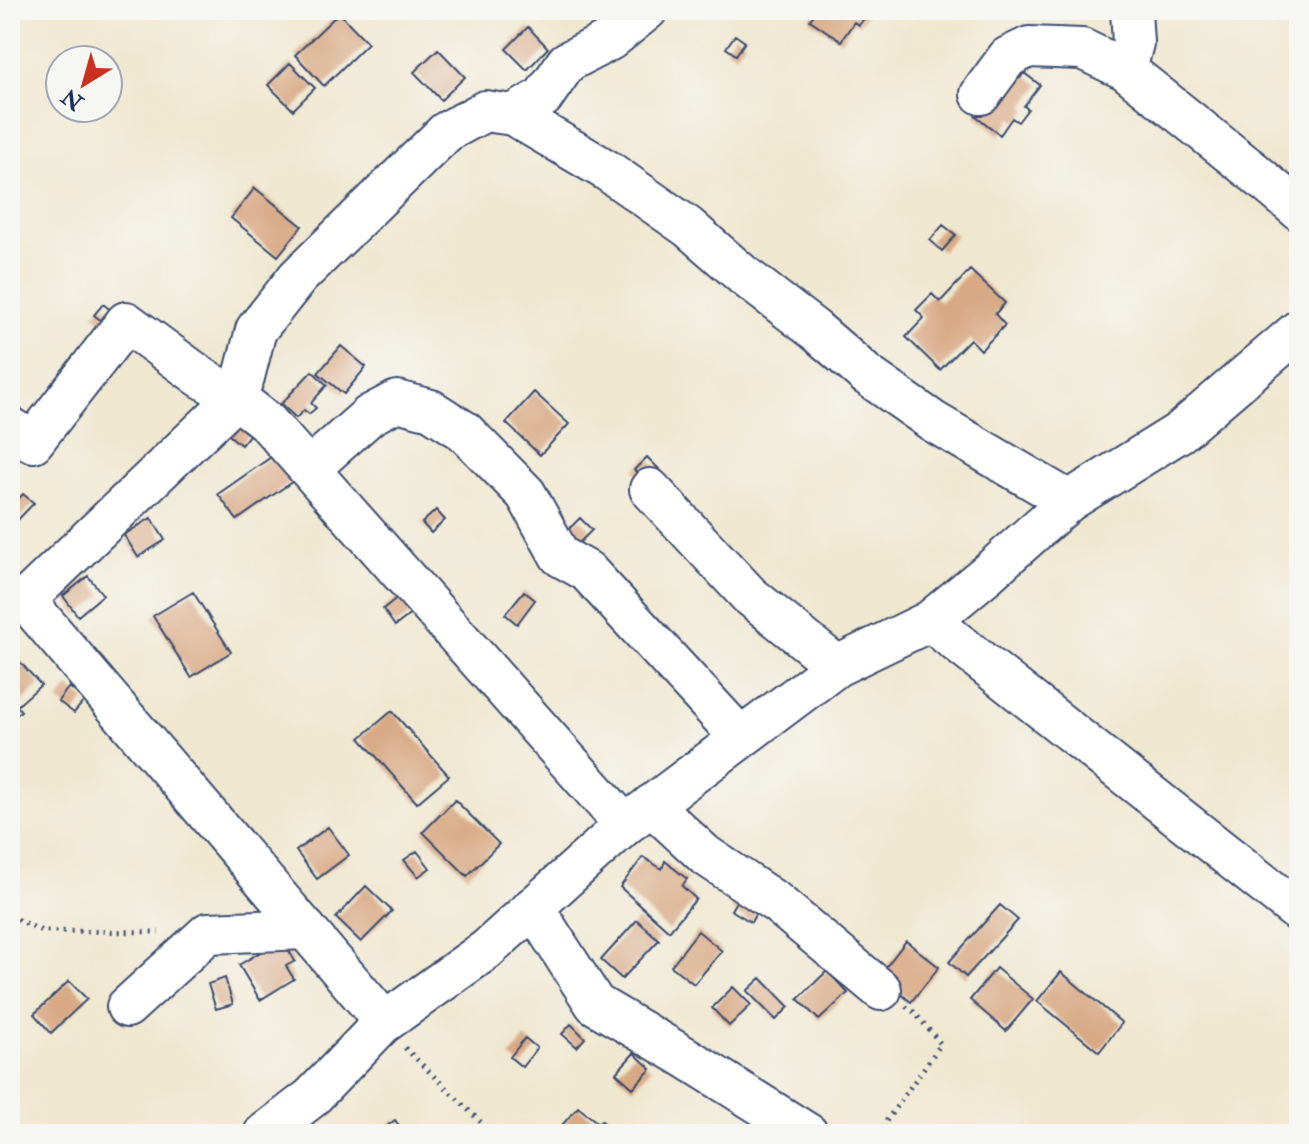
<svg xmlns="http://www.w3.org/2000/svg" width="1309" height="1144" viewBox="0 0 1309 1144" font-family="'IM FELL Double Pica',serif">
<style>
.building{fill:#d8a984}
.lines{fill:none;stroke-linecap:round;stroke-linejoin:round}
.minor-casing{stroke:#3b4b6f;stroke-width:44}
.path{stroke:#3b4b6f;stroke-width:5;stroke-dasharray:2 6;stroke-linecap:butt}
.minor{stroke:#fff;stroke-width:40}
</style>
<rect width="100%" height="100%" fill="#f6f6f2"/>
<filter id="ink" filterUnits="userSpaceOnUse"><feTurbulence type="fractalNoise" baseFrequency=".0125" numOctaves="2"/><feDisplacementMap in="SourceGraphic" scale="16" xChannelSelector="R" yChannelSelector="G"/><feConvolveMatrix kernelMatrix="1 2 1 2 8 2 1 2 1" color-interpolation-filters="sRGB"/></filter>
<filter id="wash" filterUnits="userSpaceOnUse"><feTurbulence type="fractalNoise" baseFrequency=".006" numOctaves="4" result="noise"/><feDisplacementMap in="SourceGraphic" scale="32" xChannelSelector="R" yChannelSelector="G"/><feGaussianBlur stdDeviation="1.8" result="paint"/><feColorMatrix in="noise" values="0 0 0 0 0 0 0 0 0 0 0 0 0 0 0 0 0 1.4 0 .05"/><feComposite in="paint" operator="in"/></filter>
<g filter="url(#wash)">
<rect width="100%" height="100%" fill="#efe7cf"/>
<g id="blocks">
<path class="building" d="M817,10h50l2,2 -10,13 -5,-3 -13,19 -31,-21z
M339,13l29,30 -44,43 -29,-31z
M528,27l20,21 -21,22 -21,-21z
M735,35l10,7 -9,13 -10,-7z
M438,49l27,28 -24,23 -27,-28z
M290,63l25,25 -22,22 -25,-25z
M1013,72l7,6 4,-5 16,12 -16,21 4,3 -10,13 -6,-4 -12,17 -25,-20 15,-19z
M255,188l47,38 -24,30 -47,-38z
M943,225l13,10 -14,16 -12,-11z
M970,270l35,33 -10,11 10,11 -24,25 -11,-11 -30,31 -34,-33 18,-19 -8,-8 16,-16 8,8z
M103,304l14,11 -9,11 -14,-11z
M341,346l25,21 -22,27 -26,-21z
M312,371l15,14 -16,18 5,5 -7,6 -5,-4 -8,8 -15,-14z
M534,392l35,32 -29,31 -34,-32z
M243,418l12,10 -14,17 -12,-10z
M277,453l19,26 -59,41 -19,-26z
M647,457l19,19 -13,12 -19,-18z
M23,494l11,9 -24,25v-20z
M436,510l9,10 -14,13 -9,-10z
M151,518l14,22 -27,17 -14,-22z
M580,518l12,12 -22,22 -12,-12z
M88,576l15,19 -25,21 -15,-20z
M524,591l11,9 -18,24 -12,-10z
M193,592l38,60 -40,25 -38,-61z
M399,596l13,17 -17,13 -12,-17z
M20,662l21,23 -24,21 4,5 -11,10v-50z
M69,687l16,13 -11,13 -16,-12z
M392,711l57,65 -32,27 -57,-65z
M455,800l44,44 -32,32 -44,-44z
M328,827l21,28 -32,24 -21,-28z
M417,851l13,17 -12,9 -14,-17z
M643,857l19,12 3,-8 22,18 -5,7 14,13 -27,32 -49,-44z
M366,886l26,25 -31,31 -25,-24z
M743,890l19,12 -11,20 -20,-12z
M1000,905l18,15 -52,57 -17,-15z
M637,920l22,20 -37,39 -21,-19z
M698,931l24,20 -28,33 -23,-18z
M282,939l13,22 -9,5 8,13 -34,21 -21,-35z
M906,941l33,26 -28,35 -32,-26z
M996,968l37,31 -27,32 -36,-31z
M827,971l21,22 -29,27 -21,-21z
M1061,972l61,51 -23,29 -62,-51z
M225,978l8,26 -17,5 -8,-25z
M761,978l28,29 -13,13 -29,-29z
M69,981l18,18 -36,34 -17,-19z
M733,987l18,18 -22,21 -17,-18z
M571,1024l14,14 -8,9 -15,-13z
M525,1038l12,10 -15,19 -12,-10z
M634,1053l17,16 -18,19 -17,-15z
M578,1107l20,16 3,-3 16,14h-63z
M395,1120l10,14h-28z"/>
</g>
</g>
<g filter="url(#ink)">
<use href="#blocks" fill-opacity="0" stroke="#3b4b6f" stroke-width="2"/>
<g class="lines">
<defs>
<path id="minor" d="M1131,10l2,33 -7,27 129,103 44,37
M981,94l27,-37 21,-10 53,2 44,21
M513,115l30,-18 24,-35 43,-22 37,-30
M10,427l23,15 93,-120 75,55 35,21 8,-21 12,-47 42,-53 148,-145 39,-21 28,4 95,56 80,56 55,48 72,55 52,45 67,47 135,79
M309,469l61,-54 27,-14 34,9 33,21 62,63 34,62 27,15 154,167
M650,489l99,106 88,71
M930,621l369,291
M651,805l54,50 72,48 104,87
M533,907l62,97 90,53 123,77
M127,1007l81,-74 98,-4
M382,1024l-10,-17 -347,-407 211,-202 31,24 358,403
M264,1134l47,-36 71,-74 104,-74 139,-125 212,-159 93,-45 58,-48 81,-72 111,-69 119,-102"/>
</defs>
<use href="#minor" class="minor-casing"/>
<path class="path" d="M10,916l32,15 117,1
M405,1048l88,86
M877,1134l64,-90 -27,-32 -9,-6"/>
<use href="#minor" class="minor"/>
</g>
</g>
<rect width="1309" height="1144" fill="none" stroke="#f6f6f2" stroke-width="40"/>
<g transform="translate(84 84) rotate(217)"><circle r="38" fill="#f6f6f2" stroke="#9ea6b7" stroke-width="2"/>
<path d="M0-6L14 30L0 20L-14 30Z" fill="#c8321e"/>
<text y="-12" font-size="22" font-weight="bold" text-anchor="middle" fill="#1b2f5e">N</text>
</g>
</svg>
